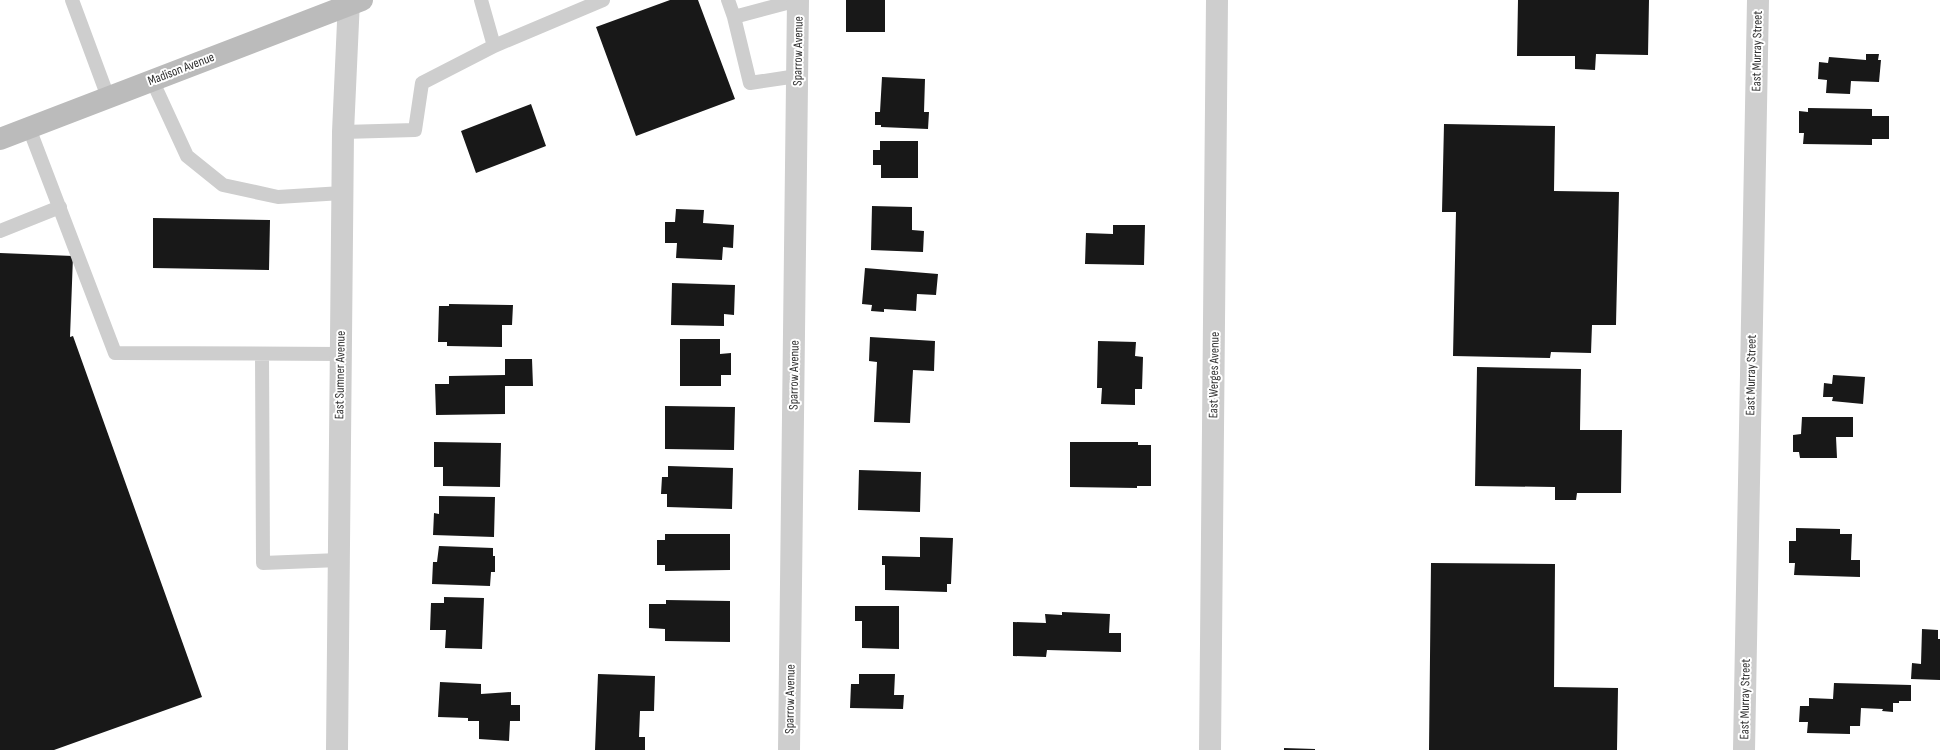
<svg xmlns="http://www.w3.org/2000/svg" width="1940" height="750" viewBox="0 0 1940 750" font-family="'Sofia Sans Condensed',sans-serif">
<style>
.building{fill:#181818}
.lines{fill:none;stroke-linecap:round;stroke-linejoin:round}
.service{stroke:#cecece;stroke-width:14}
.minor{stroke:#cecece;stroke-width:22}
.tertiary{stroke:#cecece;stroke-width:22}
.secondary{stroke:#bbb;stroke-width:22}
.labels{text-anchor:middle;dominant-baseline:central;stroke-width:4;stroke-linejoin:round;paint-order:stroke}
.street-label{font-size:13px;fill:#313131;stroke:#fff}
</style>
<rect width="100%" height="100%" fill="#fff"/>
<path class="building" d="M670,0h28l37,99 -99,37 -40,-109z
M846,0h39v32h-39z
M1518,0h131l-1,55 -52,-1 -1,16 -20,-1v-13h-58z
M1866,54h13l-1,6h3l-2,22 -28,-1 -1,13 -24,-1 1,-13 -9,-1 1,-17 9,1 1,-6 37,3z
M882,77l43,2 -1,33h5l-1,17 -47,-2v-2h-6v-13h5z
M531,104l15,42 -70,27 -15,-42z
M1808,108l64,1v7h17v23h-17v6l-69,-1 1,-11h-5v-22l9,1z
M1444,124l111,2 -1,65 65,1 -3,133h-24l-1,28 -40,-1 -1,6 -97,-2 3,-144h-14z
M880,141h38v37h-37v-13h-8v-15h7z
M872,206l40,1v23l12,1 -1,21 -52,-2z
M676,209l28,1 -1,13 31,2 -1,23 -10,-1 -1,13 -46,-2 1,-15h-12v-21h10z
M153,218l117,2 -1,50 -116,-2z
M1113,225h32l-1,40 -59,-1 1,-31 27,1z
M0,253l73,3 -3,81 3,-1 129,361 -148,53h-54z
M865,268l73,6 -2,21 -19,-1 -1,17 -32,-2v3l-13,-1 1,-6 -10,-1z
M672,283l63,2 -1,30 -10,-1v12l-53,-1z
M449,304l64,1 -1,20h-10v22l-55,-1v-4h-9l1,-36h10z
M870,337l65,4 -1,30 -21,-1 -3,53 -36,-1 3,-60 -8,-1z
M680,339h40v15l11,-1v22h-10v11h-41z
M1098,341l38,1 -1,14 8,1 -1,32h-7v16l-34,-1 1,-16h-5z
M505,359h27l1,27h-28v28l-69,1 -1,-31h14v-8l56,-1z
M1477,367l104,2 -1,61h42l-1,63h-44l-1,7h-21v-13l-80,-1z
M1833,375l32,2 -2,27 -31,-3 1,-4h-10l1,-14 8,1z
M665,406l70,1 -1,43 -69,-1z
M1802,417h51v20h-17l1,21h-37l-1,-6h-6v-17l8,-1z
M434,442l67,1 -1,44 -57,-1v-19h-9z
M1070,442h68v3h13v41h-14v2l-67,-1z
M668,466l65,2 -1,41 -65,-2v-13h-6l1,-17h6z
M859,470l62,2 -1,40 -62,-2z
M439,496l56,1 -1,40 -61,-2 1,-22 5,1z
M1796,528l44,1v5h12l-1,26h9v17l-66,-2 1,-12h-6v-22h7z
M665,534h65v36l-65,1v-6h-8v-25h8z
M920,537l33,1 -2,46h-4v8l-62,-2v-25h-3v-9l38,1z
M439,546l54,2v8h2v16h-4l-1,14 -58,-2 1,-22h4z
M1431,563l124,1 -1,123 64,1 -1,62h-188z
M444,597l40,1 -2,51 -37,-1 1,-18h-16l1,-27h13z
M666,600l64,1v41l-65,-1v-12l-16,-1v-24h17z
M855,606h44v43l-37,-1v-27h-7z
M1062,612l48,2 -1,19h12v19l-74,-2 -1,7 -33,-1v-34l33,1 -1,-9 17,1z
M1922,629l16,1v9h2v41l-29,-1 1,-16 9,1z
M598,674l57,2 -1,35h-14l-1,26h6v13h-50z
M859,674h36l-1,21h10l-1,14 -53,-1 1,-24h8z
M440,682l41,2v10l30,-2v13h9v16h-10l-1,20 -30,-2v-18h-11v-3l-30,-1z
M1834,683l77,2v16h-12v2h-6v9l-11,-1 1,-2 -22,-1 -1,18h-10v8l-43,-1 1,-11h-9l1,-16h9v-8l24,1z
M1284,748l31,1v1h-31z"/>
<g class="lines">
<path class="service" d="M72,0l36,97
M481,0l13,46 109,-46
M728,0l6,17 64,-17
M734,17l16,66 47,-7
M152,80l35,76 36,29 55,12 64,-4
M29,128l86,225 226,1
M343,132l72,-2 7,-47 72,-37
M0,231l60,-24
M262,354l1,209 76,-3"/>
<path class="minor" d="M789,750l9,-750
M1210,750l7,-750
M1744,750l14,-750"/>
<path class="tertiary" d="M337,750l6,-618 6,-132"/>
<path class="secondary" d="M0,139l362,-139"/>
</g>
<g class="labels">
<g class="street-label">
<text transform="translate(798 51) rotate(-89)">Sparrow Avenue</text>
<text transform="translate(1757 51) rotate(-89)">East Murray Street</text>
<text transform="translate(181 69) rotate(-21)">Madison Avenue</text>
<text transform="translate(340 375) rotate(-89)">East Sumner Avenue</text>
<text transform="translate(794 375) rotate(-89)">Sparrow Avenue</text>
<text transform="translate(1214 375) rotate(-89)">East Werges Avenue</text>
<text transform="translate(1751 375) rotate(-89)">East Murray Street</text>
<text transform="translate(790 699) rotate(-89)">Sparrow Avenue</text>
<text transform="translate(1745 699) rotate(-89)">East Murray Street</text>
</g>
</g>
</svg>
